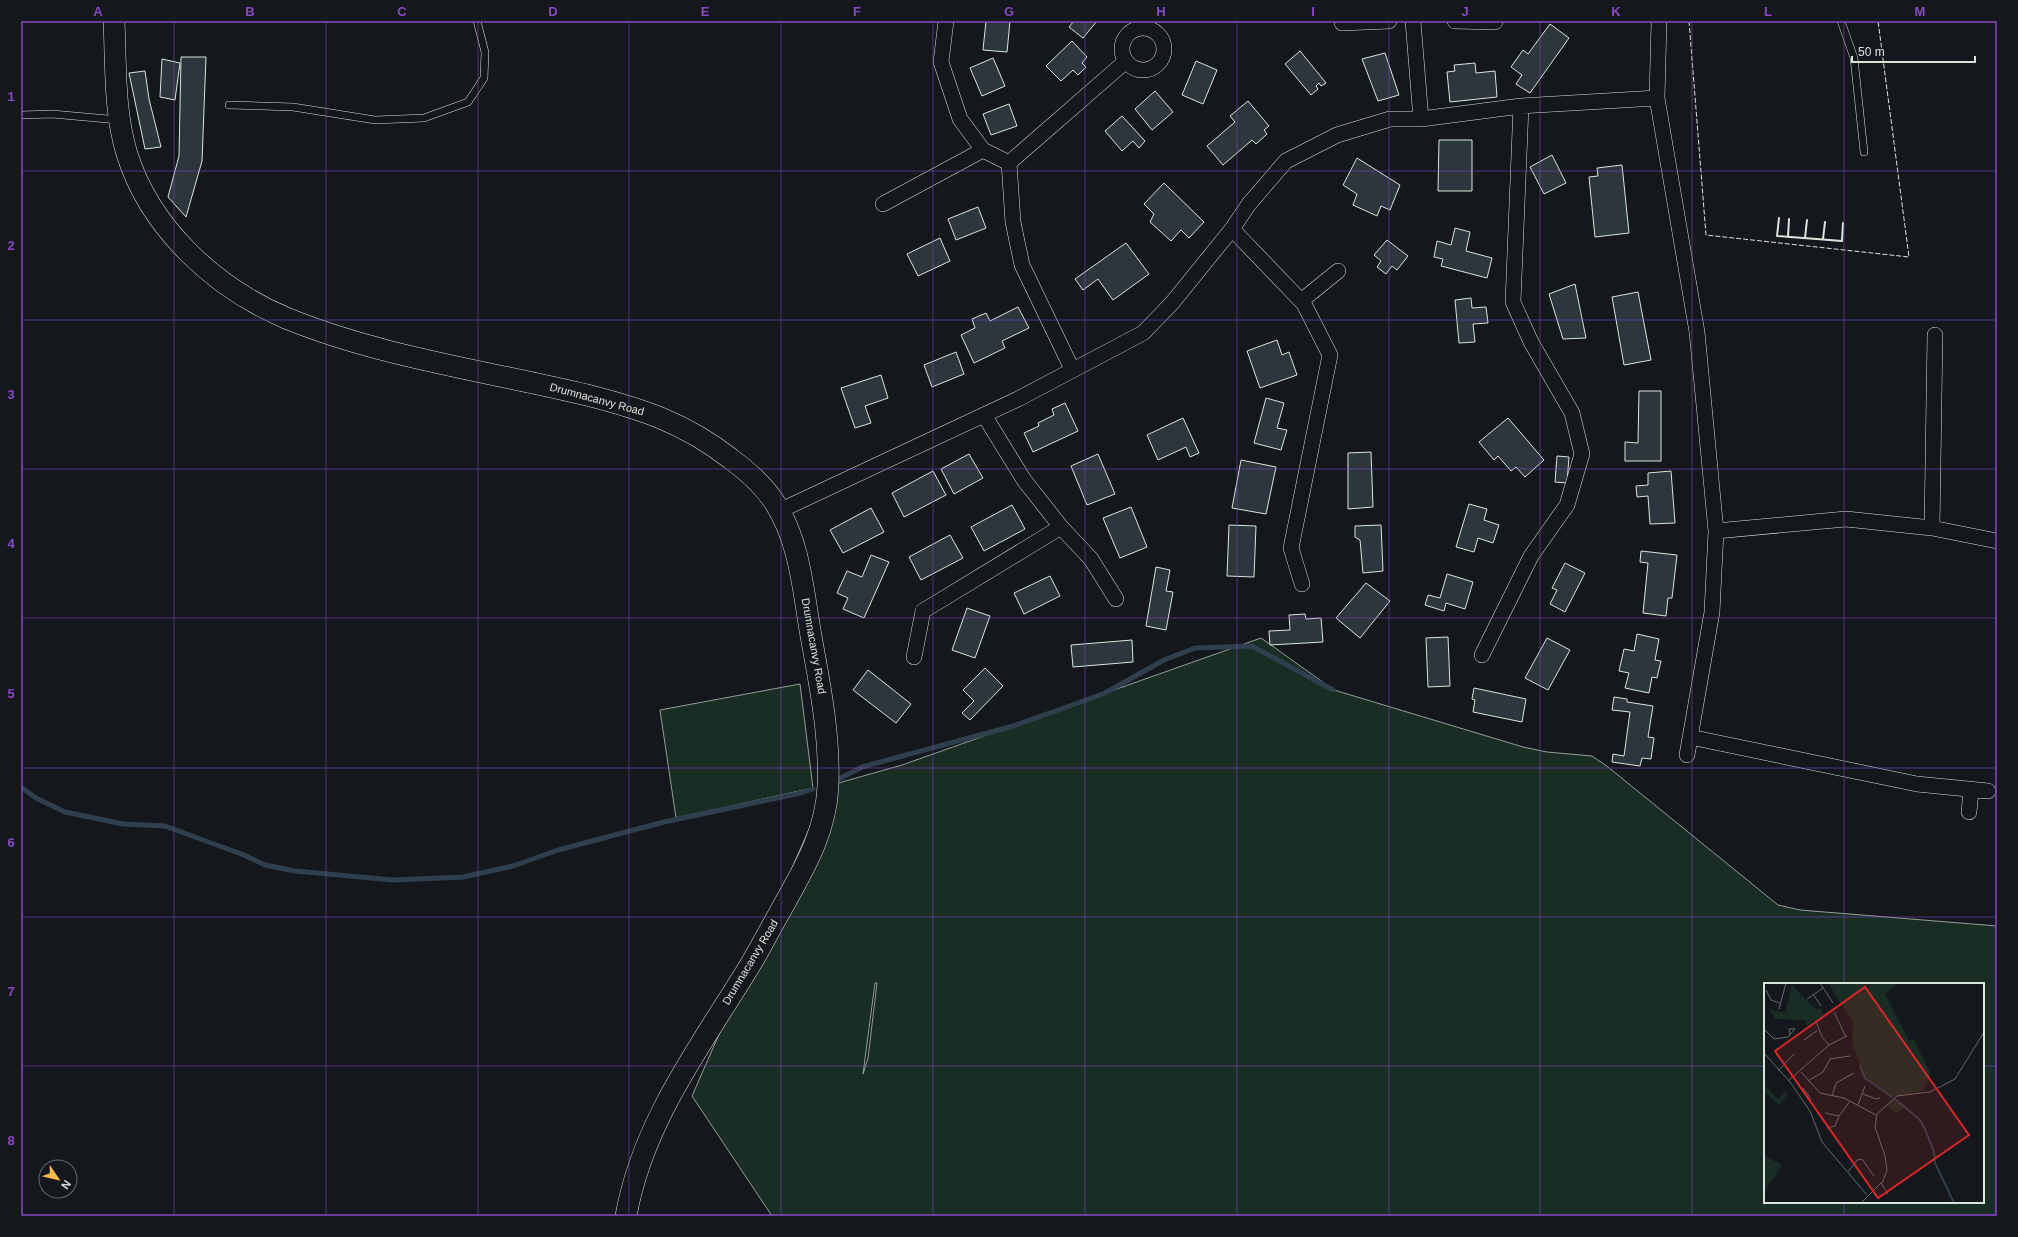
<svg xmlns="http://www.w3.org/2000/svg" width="2018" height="1237" viewBox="0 0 2018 1237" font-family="Helvetica,sans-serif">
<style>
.green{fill:#1a2d24;stroke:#939e99;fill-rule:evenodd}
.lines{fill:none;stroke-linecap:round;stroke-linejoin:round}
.stream{stroke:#2f3f4d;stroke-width:5}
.building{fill:#2c363c;stroke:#d8e6dc}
.service-casing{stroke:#d8e6dc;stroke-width:8}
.minor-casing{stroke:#d8e6dc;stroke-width:16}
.secondary-casing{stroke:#d8e6dc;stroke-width:22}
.service{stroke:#14181c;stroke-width:7}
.minor{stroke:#14181c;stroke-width:15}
.secondary{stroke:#14181c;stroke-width:21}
.fence{stroke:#d8e6dc;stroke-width:1;stroke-dasharray:5 2;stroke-linecap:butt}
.wall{stroke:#d8e6dc;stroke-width:2}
.grid{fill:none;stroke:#8948c3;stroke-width:1;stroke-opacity:0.55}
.labels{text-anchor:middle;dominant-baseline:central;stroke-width:3;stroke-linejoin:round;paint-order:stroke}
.street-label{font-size:11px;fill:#d8e6dc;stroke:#14181c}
.inset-river{fill:none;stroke:#2f3f4d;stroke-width:2}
.inset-road{fill:none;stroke:#626a69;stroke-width:1}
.view{fill:#d62828;fill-opacity:0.15;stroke:#d62828;stroke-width:2}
.inset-edge{fill:none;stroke:#d8e6dc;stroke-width:2}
.neatline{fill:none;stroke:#8948c3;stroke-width:1.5}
.grid-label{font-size:13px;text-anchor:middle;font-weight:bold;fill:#8948c3}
</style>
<rect width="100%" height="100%" fill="#14181c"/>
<path class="green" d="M1261,638l73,52 189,57 24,5 45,4 16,11 170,138 22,5 197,16v290h-1225l-80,-120 136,-310 74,-21zM875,983h2l-9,75 -5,16zM1765,984h218v218h-218z
M800,684l13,104 -137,30 -16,-108z"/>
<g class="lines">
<path class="stream" d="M839,779l23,-12 151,-41 51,-18 41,-15 59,-33 31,-12 57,-2 81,44
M21,787l15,11 29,14 58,12 42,2 79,29 21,10 30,6 98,9 70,-3 50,-11 45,-16 106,-28 137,-29 12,-4"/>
</g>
<path class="building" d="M986,21h24l-3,31 -24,-2z
M1074,21h23l-14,17 -14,-11z
M1550,24l19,14 -39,55 -14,-9 6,-9 -11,-8 12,-17 5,4z
M1072,41l15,16 -5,6 4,4 -8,8 -5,-5 -12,11 -15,-15z
M1300,51l26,32 -5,3 -2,-3 -3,3 2,3 -7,6 -26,-31z
M1385,53l14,42 -21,6 -16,-42z
M181,57h25l-4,104 -16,56 -18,-20 11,-41z
M993,58l12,28 -23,10 -12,-28z
M162,59l18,4 -5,37 -15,-3z
M1196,61l21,9 -14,34 -21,-9z
M1475,63l1,10 19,-2 2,26 -47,5 -3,-30 8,-1 -1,-6z
M145,71l4,28 12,48 -16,2 -16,-76z
M1155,91l18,21 -21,18 -17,-21z
M1248,101l21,25 -5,4 3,4 -11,10 -4,-4 -29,25 -16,-19 28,-24 -5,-6z
M1009,104l8,22 -26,9 -8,-21z
M1122,116l23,25 -6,7 -6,-7 -11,10 -17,-20z
M1439,140h33v51h-34z
M1552,155l14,28 -22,11 -14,-27z
M1357,158l43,27 -10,25 -9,-4 -4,10 -24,-11 4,-11 -14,-9z
M1622,165l7,68 -34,4 -6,-60 9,-1 -1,-8z
M1164,183l40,39 -15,16 -8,-8 -10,11 -21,-19 4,-8 -10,-10z
M978,207l8,21 -30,12 -8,-21z
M1455,228l15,4 -4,19 26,7 -5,20 -46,-12 2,-7 -9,-2 3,-16 14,4z
M940,238l10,23 -32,15 -11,-22z
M1387,240l21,16 -11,14 -5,-4 -6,8 -9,-7 4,-6 -7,-6z
M1126,243l23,31 -36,26 -15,-21 -15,11 -8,-11z
M1575,284l11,54 -23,1 -14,-45z
M1638,292l13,68 -27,5 -12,-68z
M1471,298l1,10 14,-1 2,16 -15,1 2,18 -16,1 -4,-43z
M1018,307l11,21 -27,13 3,7 -31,15 -13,-28 14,-7 -3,-9 14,-6 4,8z
M1277,340l5,15 7,-3 8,23 -37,13 -13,-37z
M956,352l8,22 -32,13 -8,-22z
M881,375l7,23 -23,8 6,17 -16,5 -14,-40z
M1639,391h22v70h-36v-19l13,1z
M1266,398l18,5 -7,25 10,2 -6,20 -27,-7z
M1065,403l13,28 -45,21 -9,-19 15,-7 -1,-3 16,-8 -2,-6z
M1183,418l16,35 -9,4 -4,-10 -28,13 -11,-25z
M1508,418l36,42 -19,17 -9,-10 -5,4 -13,-15 -4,4 -15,-18z
M1371,452l2,55 -25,2v-56z
M969,454l14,24 -29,16 -13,-25z
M1098,454l17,40 -28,11 -16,-39z
M1557,456l12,1 -2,26 -12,-1z
M1241,460l35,7 -10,47 -34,-6z
M933,471l13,24 -42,22 -12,-24z
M1671,471l4,52 -25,1 -2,-28 -11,1 -1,-11 12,-1v-12z
M1469,504l18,5 -3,11 15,5 -6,18 -15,-5 -4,14 -18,-5z
M1012,505l13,24 -41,22 -13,-24z
M1131,507l16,40 -27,11 -17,-40z
M871,508l13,24 -41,21 -13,-23z
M1229,525l27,1 -2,51 -27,-1z
M1381,525l2,46 -20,2 -3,-33 -5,-3v-11z
M950,535l13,23 -42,22 -12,-23z
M1641,551l36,4 -5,43h-4l-2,18 -23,-3 5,-50 -8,-1z
M871,555l18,7 -25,56 -21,-9 5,-11 -11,-5 10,-22 15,6z
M1565,563l20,10 -20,39 -15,-8 7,-14 -5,-2z
M1156,567l14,3 -4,21 7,1 -7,38 -20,-4z
M1447,574l26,8 -8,27 -19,-6 -2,8 -19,-6 3,-10 12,3z
M1050,576l10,20 -36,18 -10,-21z
M1366,583l24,18 -30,37 -24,-20z
M967,608l23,8 -15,42 -23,-8z
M1305,614l1,5 15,-1 2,24 -53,3 -1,-14 21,-1 -1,-15z
M1637,634l22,5 -4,21 6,1 -4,17 -5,-1 -3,16 -24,-5 4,-15 -10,-2 5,-22 10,2z
M1448,637l2,49 -22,1 -2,-49z
M1547,638l23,12 -22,40 -23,-12z
M1132,640l1,22 -60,5 -2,-22z
M985,668l18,18 -33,34 -8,-7 12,-12 -11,-11z
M868,670l43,34 -15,19 -43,-33z
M1474,688l52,11 -4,23 -49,-10 2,-12 -3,-1z
M1614,697l13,2v3l26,4 -5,31 6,1 -3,21 -9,-1 -2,8 -28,-4 1,-8 11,2 6,-44 -18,-2z"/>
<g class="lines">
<defs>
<path id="service" d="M1841,21l13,37 10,94
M229,105l64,2 82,13 49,-2 44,-16 16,-24 1,-26 -8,-31
M21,115l31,-1 67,6"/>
<path id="minor" d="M946,21l-5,41 19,57 23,31 26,13 4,59 9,43 50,104
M1413,21l8,98
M1455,21l40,1
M1659,21l-2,77 40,234 19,199 -4,81 -25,143
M1342,23l47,-2
M1122 49a21 21 0 1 1 42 0a21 21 0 1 1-42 0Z
M1009,163l117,-102
M883,204l100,-54
M1232,229l72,75 26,51 -39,193 11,36
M1301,301l37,-30
M984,415l40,65 37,47 30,32 25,40
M779,511l239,-112 125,-66 29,-30 60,-74 17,-25 37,-43 51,-26 53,-16h31l100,-13 136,-8
M1932,528l3,-193
M1716,531l130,-12 86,9 65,13
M1482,655l49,-99 36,-51 15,-51 -10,-41 -41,-71 -18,-40 8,-196
M914,657l9,-46 138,-84
M1690,737l227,47 71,7
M1969,812l2,-21"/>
<path id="secondary" d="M114,21c2,44 0,91 13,133 23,74 88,134 159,164 95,39 201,53 301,77 55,14 98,28 144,64 15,11 31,25 42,41 27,40 30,90 38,136 9,50 19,99 17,150 -2,47 -25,84 -47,124 -10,17 -19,35 -29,52 -49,81 -109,158 -126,254"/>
</defs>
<use href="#service" class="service-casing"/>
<use href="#minor" class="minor-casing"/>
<use href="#secondary" class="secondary-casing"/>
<use href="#service" class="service"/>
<use href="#minor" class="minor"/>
<use href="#secondary" class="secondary"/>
<path class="fence" d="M1689,21l17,214 203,22 -31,-236"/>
<path class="wall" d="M1779,218l-2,18 65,5 1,-18
M1788,237l1,-18
M1805,238l2,-18
M1823,239l2,-17"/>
</g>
<path class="grid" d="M174,21v1195M326,21v1195M478,21v1195M629,21v1195M781,21v1195M933,21v1195M1085,21v1195M1237,21v1195M1389,21v1195M1540,21v1195M1692,21v1195M1844,21v963M21,171h1976M21,320h1976M21,469h1976M21,618h1976M21,768h1976M21,917h1976M21,1066h1744M1983,1066h14M1844,1202v14"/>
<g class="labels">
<g class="street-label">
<text transform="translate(597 399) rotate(15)">Drumnacanvy Road</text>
<text transform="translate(814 646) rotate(80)">Drumnacanvy Road</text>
<text transform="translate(750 962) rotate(-59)">Drumnacanvy Road</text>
</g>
</g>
<g transform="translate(1764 983)">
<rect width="220" height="220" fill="#14181c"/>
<path d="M64,0h71l-14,11 24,47 4,-2 18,35 -8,17 -30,6 -33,-24v-8l-8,-22 1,-21zM28,2l24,25 5,-2 3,8 -18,10 -1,-6 -30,-1 -6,-10 16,4zM2,103l12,13 7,-7 3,2 -9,11 -15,-14zM130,115l10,9 -8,7 -9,-9zM0,172l18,10 -18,27z" fill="#1a2d24"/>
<path class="inset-river" d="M96,82l5,13 27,19M131,116l24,20 6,10 9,23 1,11 19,40"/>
<path class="inset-road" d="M56,0l13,20M2,7l5,10 9,3M49,11l8,12M43,16l16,-11M15,26l7,-26M70,29l12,25M52,38l6,16 7,8M0,46l10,10 14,-2 7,-8M26,52l-1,-6h6M40,57l14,-10M0,70l26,29 20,29 12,31 45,53M14,88l16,-17M37,89l19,21 24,5 32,17M24,98l41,-36 18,-9M44,98l15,-9 7,-13 20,-3M39,105l8,11M99,111l13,5 4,-1M68,113l4,-13 18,-10M94,122l7,-19M61,130l14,3M63,145l8,-2 4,-10 11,-15M84,189l9,-12 5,-1 12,17M117,200l7,11M97,220l22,-22 4,-11 -2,-14 -10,-29 2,-13 20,-18 33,-4 25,-13 29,-47"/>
<path class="view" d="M101,4l104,148 -91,63 -103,-147z"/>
<rect width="220" height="220" class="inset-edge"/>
</g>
<rect width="2018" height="1237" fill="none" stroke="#14181c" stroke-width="44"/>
<g transform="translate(58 1179) rotate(125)"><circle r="19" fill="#14181c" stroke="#626a69"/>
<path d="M0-3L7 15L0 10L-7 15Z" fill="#ffb74d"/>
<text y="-6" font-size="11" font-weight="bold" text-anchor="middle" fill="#d8e6dc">N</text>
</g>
<path d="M1852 56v6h123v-6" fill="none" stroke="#d8e6dc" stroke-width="2"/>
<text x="1858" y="56" font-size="12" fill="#d8e6dc" stroke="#14181c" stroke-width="3" paint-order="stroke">50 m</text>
<rect x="22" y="22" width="1974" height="1193" class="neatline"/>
<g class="grid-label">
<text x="98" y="16">A</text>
<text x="250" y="16">B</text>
<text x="402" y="16">C</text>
<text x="553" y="16">D</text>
<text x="705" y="16">E</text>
<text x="857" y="16">F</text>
<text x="1009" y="16">G</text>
<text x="1161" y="16">H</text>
<text x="1313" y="16">I</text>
<text x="1465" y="16">J</text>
<text x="1616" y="16">K</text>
<text x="1768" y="16">L</text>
<text x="1920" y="16">M</text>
<text x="11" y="101">1</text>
<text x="11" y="250">2</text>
<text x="11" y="399">3</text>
<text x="11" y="548">4</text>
<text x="11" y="698">5</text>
<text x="11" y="847">6</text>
<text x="11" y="996">7</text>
<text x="11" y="1145">8</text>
</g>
</svg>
